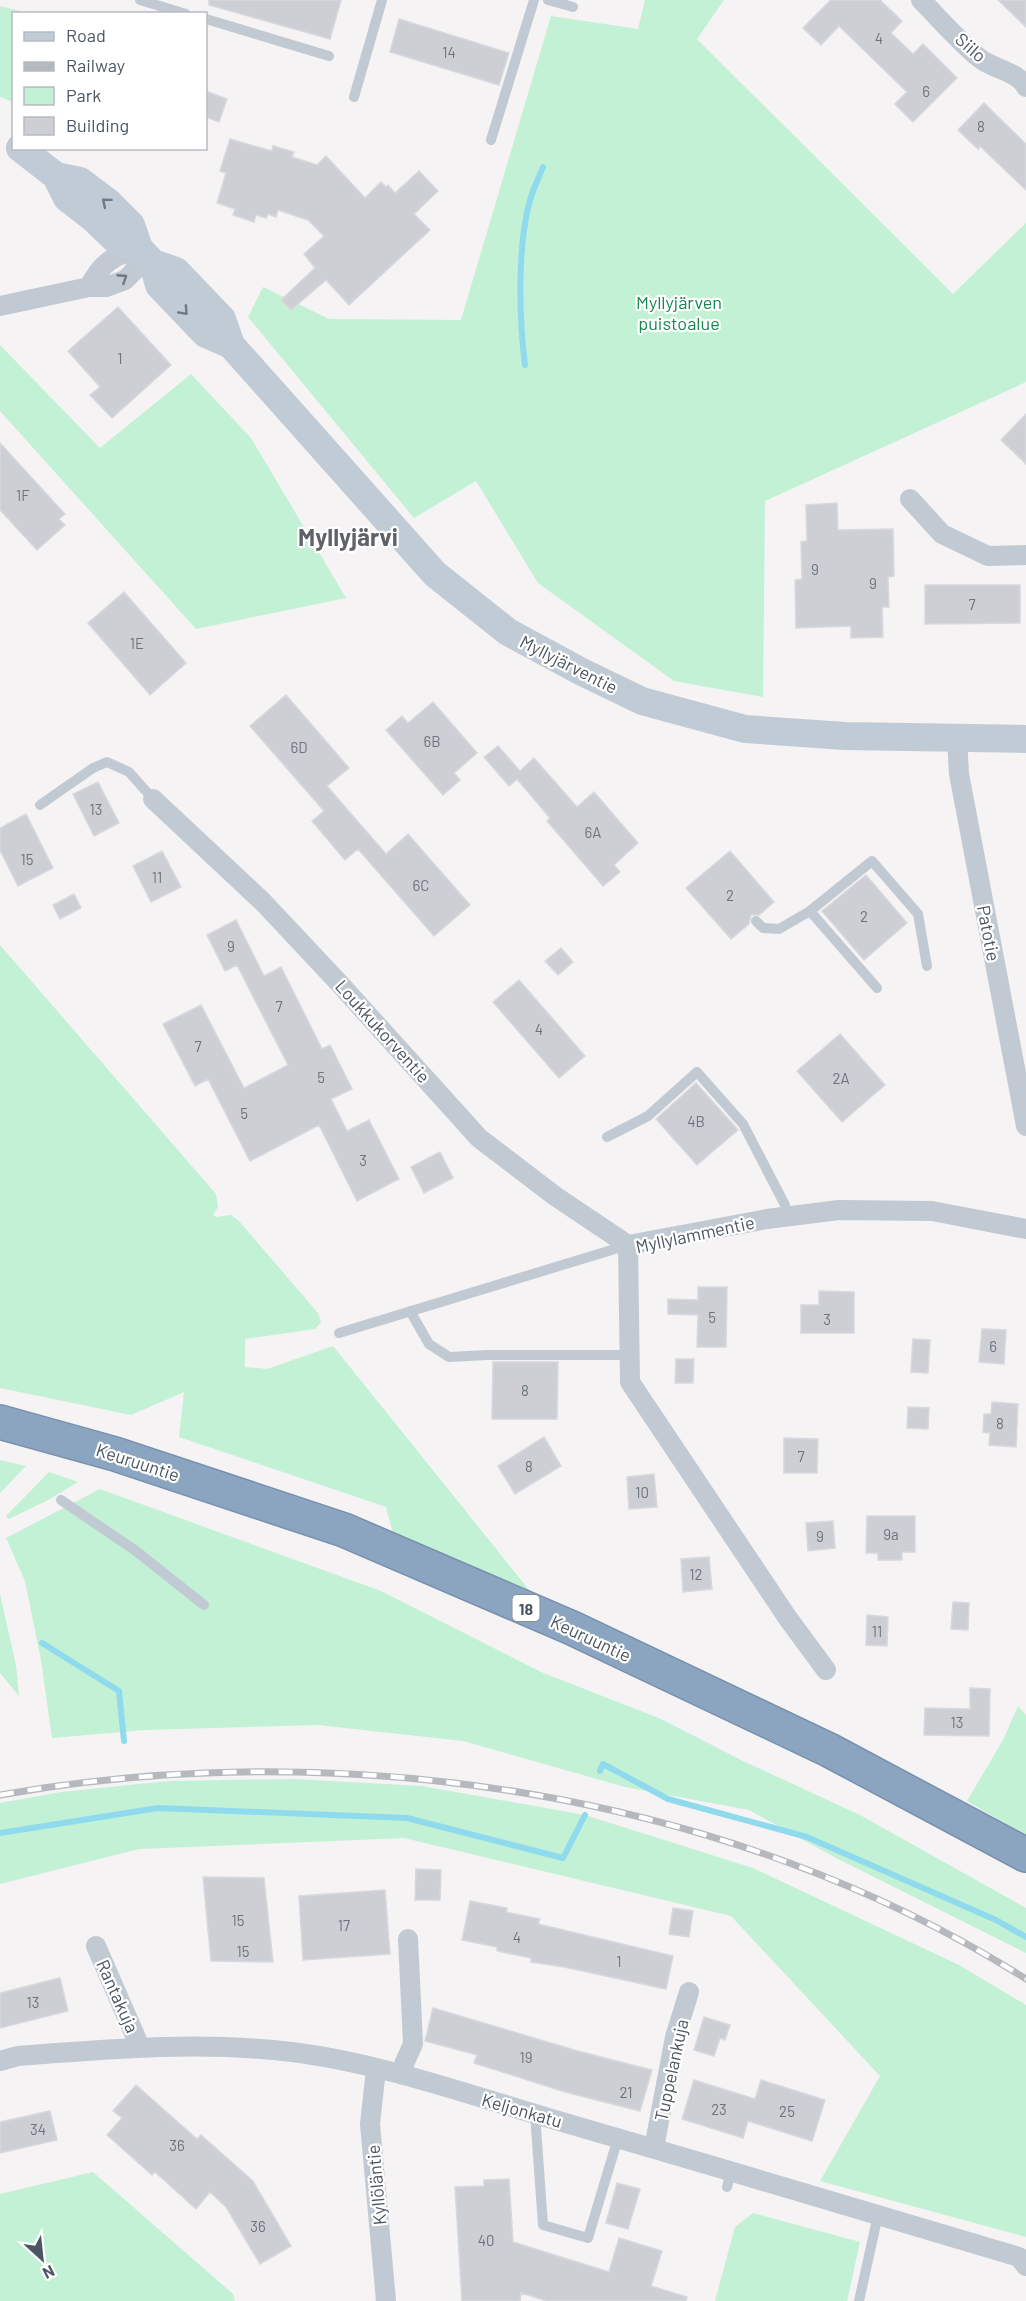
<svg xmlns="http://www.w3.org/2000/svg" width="1026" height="2301" viewBox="0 0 1026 2301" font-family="Barlow,sans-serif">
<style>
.green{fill:#c3f1d5}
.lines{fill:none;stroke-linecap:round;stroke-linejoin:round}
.stream{stroke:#90daee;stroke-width:6}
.building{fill:#cdcfd5;stroke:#d7d9de;stroke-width:1.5}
.highway-casing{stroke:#7690ad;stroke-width:36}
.lane{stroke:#c1cad2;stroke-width:10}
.street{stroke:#c1cad2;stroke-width:20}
.secondary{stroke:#c1cbd6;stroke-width:28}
.highway{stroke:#8ba5c1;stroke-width:33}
.rail-casing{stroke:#b5b8bd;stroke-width:7}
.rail{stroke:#fff;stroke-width:4.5;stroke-dasharray:14;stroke-linecap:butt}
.oneway{stroke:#6e7984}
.oneway2{stroke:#6e7983}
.labels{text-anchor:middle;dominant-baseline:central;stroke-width:4.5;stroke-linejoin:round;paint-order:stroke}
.number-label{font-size:15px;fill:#6b747e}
.shield{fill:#fff;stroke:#808990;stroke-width:1.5}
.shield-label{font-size:16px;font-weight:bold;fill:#4a5661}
.street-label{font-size:18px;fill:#4a5661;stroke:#fff}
.park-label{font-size:18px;fill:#17864f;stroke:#fff}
.district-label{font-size:24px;font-weight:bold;fill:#5f6368;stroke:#fff}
</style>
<rect width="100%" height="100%" fill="#f5f3f3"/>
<path class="green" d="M645,0h79l-27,39 256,255 73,-71v159l-261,119 -2,196 -89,-16 -136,-98 -62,-102 -62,37 -166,-201 15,-30 66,32 132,1 90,-304 87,13z
M0,6l27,7 -13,1 -1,88 -13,-5z
M0,345l100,103 91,-74 60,64 95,160 -150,31 -196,-218z
M0,945l216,249 2,13 -5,8 3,2 15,-2 7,5 80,93 3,9 -6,7 -70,10v28l22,2 66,-23 197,245 -137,-58 -7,-26 -207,-70 5,-45 -53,23 -131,-27z
M0,1460l26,6 -26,27z
M49,1472l29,10 -30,18 -39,19 -3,-3z
M100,1489l281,102 160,81 120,47 82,42 117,54 166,93v45l-190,-95 -87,-48 -124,-23 -162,-46 -145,-16 -173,5 -93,8 -11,-78 -16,-79 -19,-43z
M0,1594l16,71 3,31 -19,-23z
M1018,1706l8,9v121l-59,-35 36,-61z
M294,1779l128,7 163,29 168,53 206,97 67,40v232l-206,-56 60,-105 -149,-160 -327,-78 -265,11 -139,35v-81l61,-11 107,-11z
M93,2172l140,122 2,7h-235v-107z
M753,2213l107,29 -13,59h-132l20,-74z"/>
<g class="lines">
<path class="stream" d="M525,365c-6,-46 -8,-124 6,-168 3,-10 8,-20 12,-30
M42,1643l77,48 5,50
M600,1771l3,-7 65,35 139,38 189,83 30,17
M0,1833l158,-25 249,10 156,40 22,-43"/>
</g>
<path class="building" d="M209,0h132l-11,39 -121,-34z
M831,0h49l22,21 -11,12 22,21 10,-10 34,34 -44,44 -18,-18 12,-12 -68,-66 -18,19 -18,-17z
M998,0h28v27z
M399,19l110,34 -10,32 -109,-33z
M206,91l21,8 -8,23 -13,-5z
M984,103l42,41v46l-46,-44 -2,3 -20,-19z
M230,139l42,12 1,-5 21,6 -2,5 25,8 9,-9 39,42 16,-16 5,5 2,-2 7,8 24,-22 19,20 -24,23 16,16 -81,75 -23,-25 -35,30 -10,-10 34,-32 -11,-14 20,-18 -16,-16 -30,-10 -2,7 -8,-3 -2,4 -10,-3 -2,7 -21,-7 2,-6 -18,-6 9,-30 -6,-2z
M118,307l53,58 -59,53 -22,-23 10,-8 -32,-36z
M1026,414v50l-25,-24z
M0,443l65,71 -6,5 6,6 -28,25 -37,-40z
M837,503l1,27 55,-1 1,47 -6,1 1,30h-7l1,30 -32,1v-12l-55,2 -1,-48 7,-1 -1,-37 6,-1 -1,-36z
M925,585h95v38l-95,1z
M124,592l62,71 -36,32 -62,-72z
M286,695l63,73 -22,18 59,68 22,-20 62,71 -36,31 -76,-87 -13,11 -33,-39 12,-10 -74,-85z
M433,702l44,51 -23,20 6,7 -17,15 -57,-65 16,-14 6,7z
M498,746l22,25 14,-13 43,49 17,-15 44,51 -24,22 6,7 -17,14 -56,-65 3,-3 -33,-39 -8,7 -25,-29z
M98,782l21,41 -25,13 -21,-42z
M26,814l27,54 -35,18 -18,-36v-22z
M162,851l19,36 -30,15 -18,-36z
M730,851l44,51 -15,13h-8l-2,9 -18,15 -45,-51z
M866,875l41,48 -43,37 -42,-49z
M74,894l7,14 -21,11 -7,-14z
M236,920l28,56 17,-9 41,82 8,-4 22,44 -21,10 16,32 22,-11 30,59 -42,22 -38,-76 -69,36 -42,-82 -13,7 -32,-62 38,-19 43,83 44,-23 -51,-100 -12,6 -18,-36z
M561,948l12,14 -15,13 -13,-14z
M519,980l66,76 -26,22 -66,-76z
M840,1034l45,51 -43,37 -45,-51z
M696,1083l42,47 -41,35 -41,-46z
M440,1152l13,26 -29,15 -13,-26z
M698,1287h29l-1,60h-29l1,-32 -30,-1v-15l30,1z
M819,1291l35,1v41h-53v-28h18z
M982,1329l24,1 -2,34 -25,-2z
M913,1339l17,1 -2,33 -17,-1z
M676,1359h18l-1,24h-18z
M493,1362h65l-1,57h-65z
M992,1402l26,2 -2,43 -27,-2 1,-12 -7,-1 1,-18h7z
M908,1407l21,1 -1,21 -21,-1z
M544,1437l17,29 -46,28 -17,-28z
M784,1438l34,1 -1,34h-33z
M654,1474l3,33 -28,2 -2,-32z
M867,1516h48v36h-13v8h-24v-7h-12z
M833,1521l2,27 -27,3 -2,-28z
M709,1557l3,32 -29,3 -2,-33z
M953,1602l16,1 -1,27 -17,-1z
M867,1615l21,2 -1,29 -21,-1z
M970,1688l20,1 -1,47 -65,-1 1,-27 45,1z
M416,1869l25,1 -1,30h-25z
M203,1877l61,1 9,84 -62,-1z
M385,1890l5,64 -87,6 -4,-64z
M470,1901l37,7 -1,4 34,7 -2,5 135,32 -7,33 -102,-22 -33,-5v-4l-34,-7v-4l-35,-7z
M673,1908l20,3 -4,26 -20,-3z
M60,1978l8,33 -68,17v-35z
M433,2008l145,43 74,19 -12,41 -75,-19 -91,-29 3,-8 -52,-14z
M704,2017l26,8 -5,15 -5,-2 -6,18 -20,-6z
M694,2080l61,19 6,-19 64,20 -13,41 -64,-20 -5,17 -61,-19z
M136,2085l61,54 4,-4 52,46 38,65 -31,18 -34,-57 -16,-15 -14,17 -41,-37 -3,3 -45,-40 15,-17 -9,-7z
M50,2111l7,29 -57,13v-31z
M509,2179l4,63 96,30 10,-34 43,13 -11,35 36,11 -1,4h-139l-26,-8 -1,8h-58l-7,-114 29,-1v-6z
M617,2183l23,6 -12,40 -22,-6z"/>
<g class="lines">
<defs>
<path id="highway" d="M0,1422l115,32 229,76 228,98 257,122 197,105"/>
</defs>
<use href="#highway" class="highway-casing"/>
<path class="lane" d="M140,0l46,14
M548,0l25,7
M206,19l123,37
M354,97l28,-97
M491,140l43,-140
M40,805l53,-37 14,-6 22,10 24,27
M756,921l7,7 16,1 31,-18
M877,988l-67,-77 62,-50 46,53 9,52
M607,1137l41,-21 49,-44 46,52 42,81
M410,1311l19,33 20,13 38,-2h143
M339,1333l289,-88
M61,1500l75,51 68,54
M535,2114l8,111 45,13 30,-100
M727,2187l4,-16
M859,2301l19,-86"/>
<path class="street" d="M921,0c18,18 41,45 61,60 13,9 36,12 44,27
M0,306l89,-19h17l19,-7 10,-10 4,-22c-25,7 -38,15 -50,39
M910,499l32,35 46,22 38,-1
M957,738l2,36 67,352
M153,799l110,103 76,81 140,155 76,58 73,49
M628,1245l2,137 157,235 39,53
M628,1245l139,-26 72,-9 93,1 94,18
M96,1946l44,101
M0,2061l18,-5c91,-7 182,-15 274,-4 88,11 175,42 260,67 156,45 311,92 467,138l7,9
M376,2069l-6,55 16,177
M403,2075l1,-11 9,-20 -5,-105
M654,2148l21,-111 14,-45"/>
<path class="secondary" d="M20,148l36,28 24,5 28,21 23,23 8,23 14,15 23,8 46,48 9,26 204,229 73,58 74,40 60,29 103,28 100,7 181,3
M56,176l11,22 27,21 22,21 23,8
M153,263l6,22 40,42 7,7 25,11"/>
<use href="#highway" class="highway"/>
<defs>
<path id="rail" d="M0,1795c342,-61 730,-3 1026,184"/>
</defs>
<use href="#rail" class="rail-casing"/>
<use href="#rail" class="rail"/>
</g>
<defs><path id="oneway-chevron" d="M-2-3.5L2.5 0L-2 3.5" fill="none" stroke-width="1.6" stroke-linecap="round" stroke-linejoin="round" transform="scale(1.5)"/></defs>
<g class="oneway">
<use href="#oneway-chevron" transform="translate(106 202) rotate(-140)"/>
<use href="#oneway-chevron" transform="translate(184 311) rotate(47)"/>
</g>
<use class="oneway2" href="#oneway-chevron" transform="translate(123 278) rotate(-33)"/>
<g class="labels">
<g class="number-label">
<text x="879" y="38">4</text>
<text x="449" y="52">14</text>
<text x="926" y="91">6</text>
<text x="981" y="126">8</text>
<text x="120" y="358">1</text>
<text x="23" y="495">1F</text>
<text x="815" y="569">9</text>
<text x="873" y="583">9</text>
<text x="972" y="604">7</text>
<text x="137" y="643">1E</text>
<text x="432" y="741">6B</text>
<text x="299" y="747">6D</text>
<text x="96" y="809">13</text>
<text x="593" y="832">6A</text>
<text x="27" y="859">15</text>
<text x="157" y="877">11</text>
<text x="421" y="885">6C</text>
<text x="730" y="895">2</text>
<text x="864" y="916">2</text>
<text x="231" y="946">9</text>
<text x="279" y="1006">7</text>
<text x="539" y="1029">4</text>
<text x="198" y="1046">7</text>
<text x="321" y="1077">5</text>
<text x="841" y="1078">2A</text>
<text x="244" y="1113">5</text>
<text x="696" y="1121">4B</text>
<text x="363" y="1160">3</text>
<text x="712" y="1317">5</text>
<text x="827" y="1319">3</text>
<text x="993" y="1346">6</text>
<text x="525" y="1390">8</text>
<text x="1000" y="1423">8</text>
<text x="801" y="1456">7</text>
<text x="529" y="1466">8</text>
<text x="642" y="1492">10</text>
<text x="891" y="1534">9a</text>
<text x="820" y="1536">9</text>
<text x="696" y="1574">12</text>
<text x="877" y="1631">11</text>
<text x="957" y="1722">13</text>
<text x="238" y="1920">15</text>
<text x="344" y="1925">17</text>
<text x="517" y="1937">4</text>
<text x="243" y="1951">15</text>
<text x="619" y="1961">1</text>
<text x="33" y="2002">13</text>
<text x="526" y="2057">19</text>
<text x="626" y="2092">21</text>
<text x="719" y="2109">23</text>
<text x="787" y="2111">25</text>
<text x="38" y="2129">34</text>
<text x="177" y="2145">36</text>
<text x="258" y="2226">36</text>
<text x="486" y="2240">40</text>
</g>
<rect class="shield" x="512.5" y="1595" width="27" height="26" rx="4.5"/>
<g class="shield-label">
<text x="526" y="1608">18</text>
</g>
<g class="street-label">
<text transform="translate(971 47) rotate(41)">Siilo</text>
<text transform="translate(569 664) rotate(27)">Myllyjärventie</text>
<text transform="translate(989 933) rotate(79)">Patotie</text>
<text transform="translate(383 1031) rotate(48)">Loukkukorventie</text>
<text transform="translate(695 1234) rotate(-12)">Myllylammentie</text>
<text transform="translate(138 1462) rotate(18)">Keuruuntie</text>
<text transform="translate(591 1638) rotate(25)">Keuruuntie</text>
<text transform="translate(118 1996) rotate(66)">Rantakuja</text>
<text transform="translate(671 2070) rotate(-78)">Tuppelankuja</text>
<text transform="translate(522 2110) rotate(16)">Keljonkatu</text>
<text transform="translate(376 2185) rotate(-95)">Kyllöläntie</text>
</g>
<g class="park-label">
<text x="679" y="302">Myllyjärven<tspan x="679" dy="21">puistoalue</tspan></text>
</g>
<g class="district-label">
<text x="348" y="536">Myllyjärvi</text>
</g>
</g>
<rect x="12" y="12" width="195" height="138" fill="#ffffff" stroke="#b7bbc0" stroke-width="1.5"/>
<rect x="24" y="32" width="30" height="9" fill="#c1cbd6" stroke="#b7bbc0" stroke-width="1.5"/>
<text x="66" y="42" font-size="18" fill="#4a5661">Road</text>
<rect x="24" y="62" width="30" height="9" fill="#b5b8bd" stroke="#b7bbc0" stroke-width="1.5"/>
<text x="66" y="72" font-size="18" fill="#4a5661">Railway</text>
<rect x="24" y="87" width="30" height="18" fill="#c3f1d5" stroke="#b7bbc0" stroke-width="1.5"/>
<text x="66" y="102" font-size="18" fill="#4a5661">Park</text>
<rect x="24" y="117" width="30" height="18" fill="#cdcfd5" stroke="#b7bbc0" stroke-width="1.5"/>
<text x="66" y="132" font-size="18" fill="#4a5661">Building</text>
<g transform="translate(42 2259) rotate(153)" stroke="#ffffff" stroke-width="4.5" paint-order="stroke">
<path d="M0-4.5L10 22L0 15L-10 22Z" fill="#4a5661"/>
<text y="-9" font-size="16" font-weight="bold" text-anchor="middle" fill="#4a5661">N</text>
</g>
</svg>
